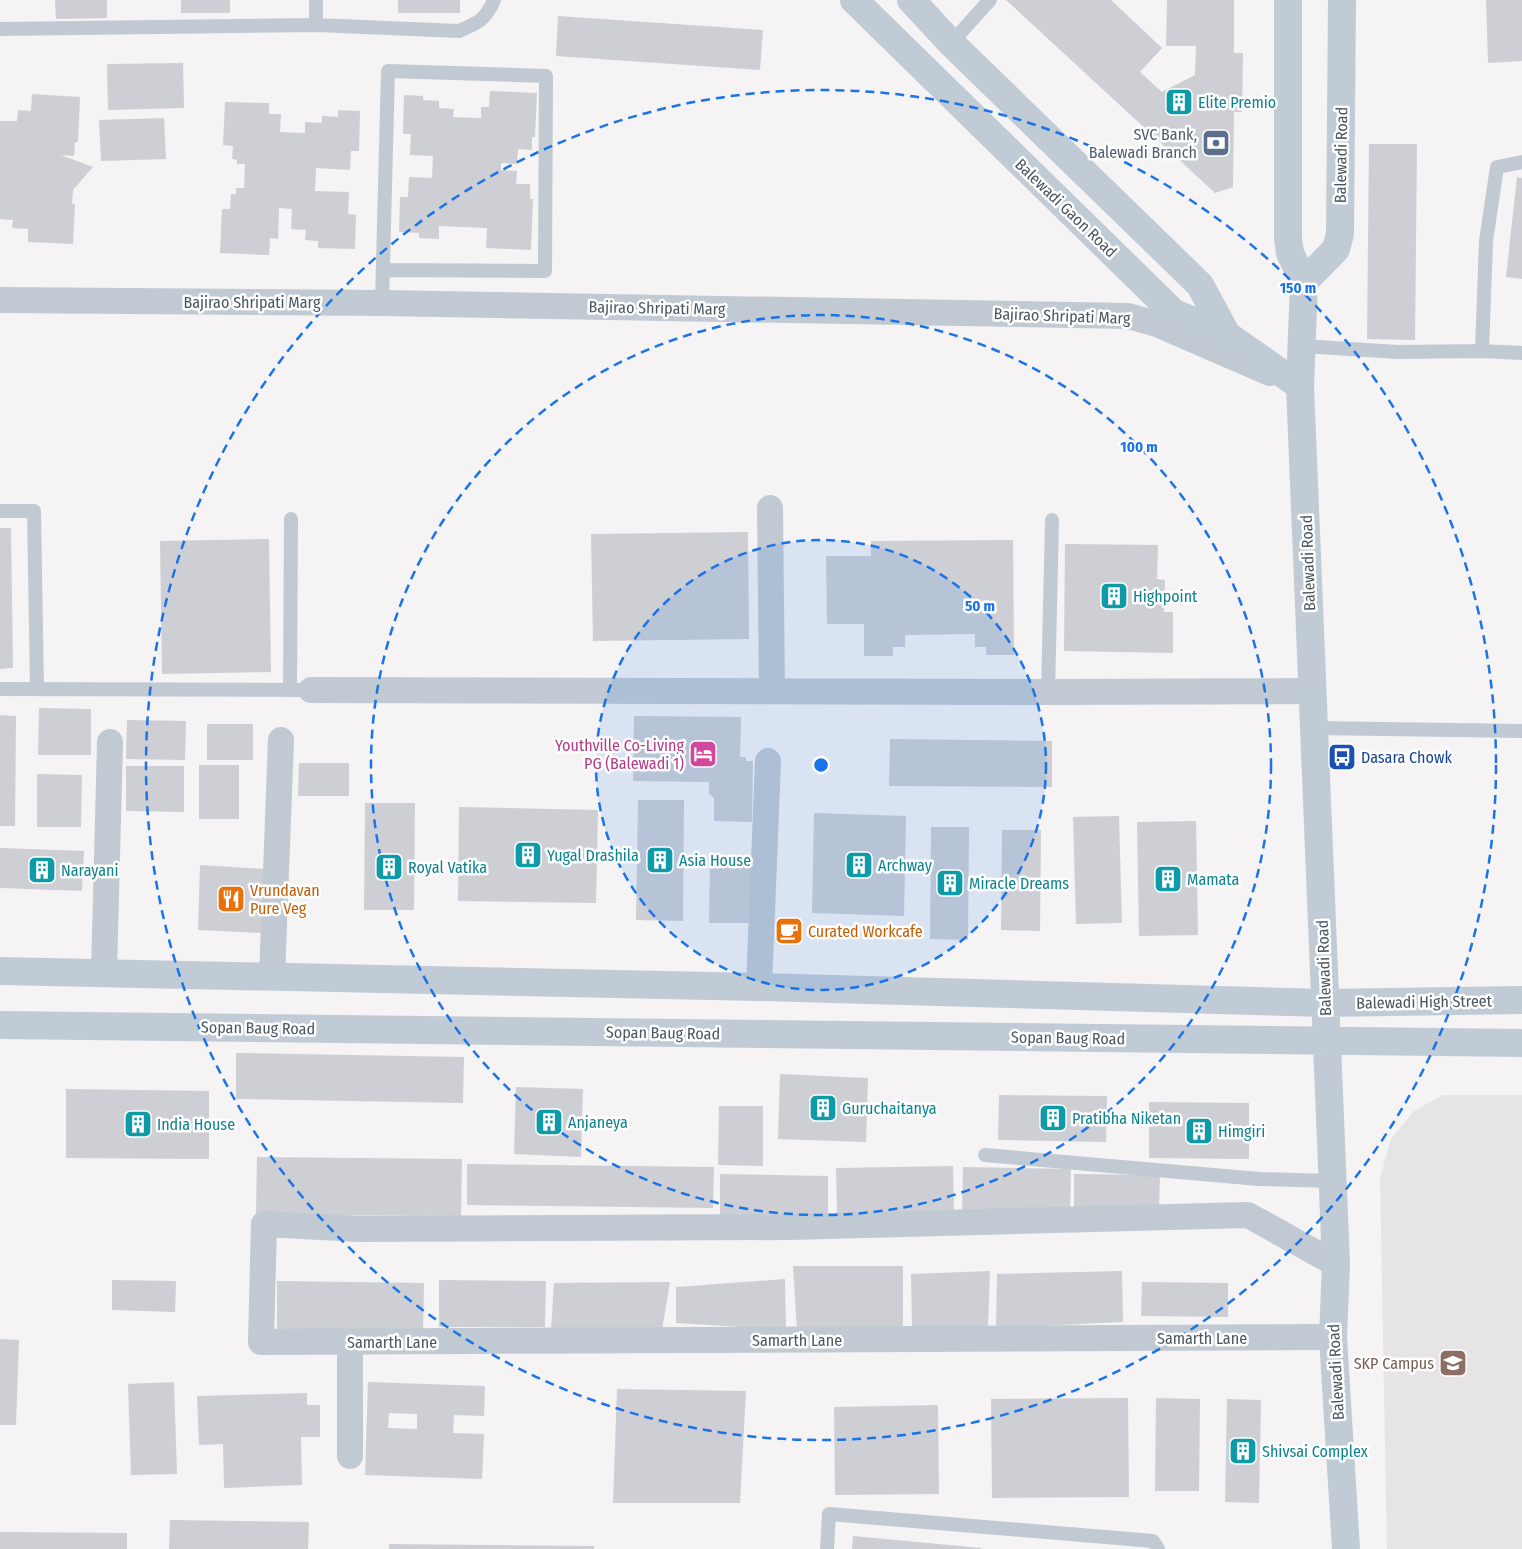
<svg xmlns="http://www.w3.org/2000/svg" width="1522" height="1549" viewBox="0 0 1522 1549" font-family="'Fira Sans Condensed',sans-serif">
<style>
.education{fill:#e6e4e5}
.building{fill:#cdcfd5;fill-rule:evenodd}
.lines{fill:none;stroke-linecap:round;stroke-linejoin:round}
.lane{stroke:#c1cad2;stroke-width:14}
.street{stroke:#c1cad2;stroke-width:26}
.secondary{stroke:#c1cbd6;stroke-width:28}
.ring{fill:none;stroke:#1a73e8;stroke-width:2.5;stroke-dasharray:9 6}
.labels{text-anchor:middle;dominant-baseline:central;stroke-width:5;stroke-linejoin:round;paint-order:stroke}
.culture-label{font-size:16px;fill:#0d838f;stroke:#fff;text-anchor:start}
.service-label{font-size:16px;fill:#4e5e75;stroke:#fff;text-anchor:end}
.street-label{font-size:16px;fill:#4a5661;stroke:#fff}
.hotel-label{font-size:16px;fill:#b23c85;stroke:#fff;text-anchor:end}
.transit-label{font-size:16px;fill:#164399;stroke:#fff;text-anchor:start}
.food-label{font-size:16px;fill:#c56008;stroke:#fff;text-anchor:start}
.education-label{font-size:16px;fill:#785e54;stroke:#fff;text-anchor:end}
.centre{fill:#1a73e8;stroke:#fff;stroke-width:2.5}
.ring-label{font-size:15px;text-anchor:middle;font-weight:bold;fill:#1a73e8;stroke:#fff;stroke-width:5;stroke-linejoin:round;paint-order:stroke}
</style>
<rect width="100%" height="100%" fill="#f5f3f3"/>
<path class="education" d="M1443,1095h79v454h-135l-7,-371 11,-39 23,-28z"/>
<path class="building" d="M55,0h52v18l-51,1z
M181,0h49v13h-49z
M398,0h62v13h-62z
M1006,0h105l51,48 -22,24 22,20 33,-17 1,-29h-30l1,-46h67v53h9l-1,59h-8l-1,75 -18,6z
M1486,0h36v61l-34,2z
M558,16l205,14 -3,40 -204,-14z
M183,63l1,45 -76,2 -1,-46z
M490,91l47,2 -2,44h-3v13l-14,-1 -1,15 -16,-1v7l16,1 -1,13h14v15h3l-2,51 -45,-2 1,-20 -48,-2v13l-20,-1v-5l-20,-1 1,-35h8l1,-20 23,1 1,-22 -23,-1 1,-21h-8l1,-39 19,1v4l16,1v7l15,1 -1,8 28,1v-11h8z
M32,94l48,3 -2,45h-3l-1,14 -13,-1 32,12 -20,23 -1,14h3l-2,40 -45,-2v-13l-16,-1 1,-8 -13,-1v-98h17l1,-11 13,1z
M225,102l44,1v11h12l-1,18 25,1v-11l17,1v-7l16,1v-7l22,1 -1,40h-8l-1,19 -34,-2 -1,23 34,1 -1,22 8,1 -1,34 -37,-1v-7l-13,-1 1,-10 -15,-1 1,-20 -13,-1 -1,31 -8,-1 -1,17 -49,-2 2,-44h8l1,-15h5v-6h8l1,-24h-8v-4l-5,-1 1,-13 -10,-1z
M164,118l2,41 -65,2 -2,-41z
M1369,144h48l-2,196 -48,-1z
M1517,177l5,1v101l-16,-2z
M0,528h11l2,140 -13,1z
M748,532l1,107 -156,2 -2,-107z
M269,539l2,133 -109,2 -2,-133z
M1013,540l1,115h-28v-8h-11v-13l-70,1v12h-12v9h-29v-32h-37l-1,-68h45v-15z
M1065,544l93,1 -1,34 8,1 -1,32h9v41l-109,-2z
M39,708l52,1v46h-53z
M0,715l16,1 -1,110h-15z
M634,716l107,1 -1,40h6v4h7l-1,61 -38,-1v-23l-5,-4v-12l-76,-1z
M127,720l59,1 -1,39 -59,-1z
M207,724h46v36h-46z
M890,739l162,2v46l-163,-1z
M299,763h50v33h-51z
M199,765h40v54h-40z
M126,766h58v46l-58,-1z
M37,774l45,1 -1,52h-44z
M638,800h46l-1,121 -47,-1z
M365,803h50l-1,107h-50z
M459,807l139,3 -2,93 -138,-2z
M814,813l92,3 -2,100 -92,-3z
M1119,816l3,107 -46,1 -3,-107z
M1196,821l2,114 -59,1 -2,-114z
M931,827h38l-1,113 -38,-1z
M1002,830h39l-1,101 -39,-1z
M0,848l84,3 -2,40 -82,-3z
M710,860l41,1v62h-42z
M200,865l65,4 -3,64 -64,-3z
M776,921l25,1v20l-26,-1z
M236,1053l228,4 -1,46 -227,-4z
M780,1074l88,4 -2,64 -88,-3z
M516,1087l67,2 -2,68 -67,-3z
M66,1089l143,2v68l-143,-1z
M999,1095l108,1 -1,46 -108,-2z
M1149,1102l100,1v56l-100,-1z
M719,1106h44v60l-45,-1z
M257,1157l205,2 -1,57 -205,-1z
M467,1164l247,3 -1,41 -246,-3z
M953,1166l1,47 -117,2 -1,-47z
M963,1167l108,2 -1,45 -108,-2z
M720,1174l108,2v41l-108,-1z
M1074,1174l86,1 -1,34 -85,-1z
M793,1266h110v67l-106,-3z
M990,1271l-2,56h-76l-1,-53z
M1122,1271l1,51 -127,6 1,-54z
M785,1279l1,51 -110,-7v-36z
M112,1280l64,1 -1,31 -63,-2z
M439,1280l107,1 -1,46h-106z
M277,1281l147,2 -1,48 -146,-2z
M670,1282l-8,48h-111l3,-47z
M1142,1282l86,1v34l-87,-1z
M0,1339l19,1 -3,85h-16z
M174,1382l3,92 -46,1 -3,-91z
M368,1382l117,4 -1,30 -30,-1 -1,18 31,1 -2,45 -117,-4zM389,1413l28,1v15l-29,-1z
M617,1389l129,2 -6,112h-127z
M307,1393v12h13v32h-19l1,48 -78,3 -1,-44 -24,1 -2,-49z
M1128,1398l1,99 -137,1 -1,-99z
M1156,1398l44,1 -1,92h-44z
M1227,1399l34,1 -2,103 -34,-1z
M938,1405l1,89 -104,1 -1,-88z
M170,1520l139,2 -1,27h-139z
M0,1532l127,1v16h-127z
M853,1536l128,12v1h-129z
M389,1544l205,2v3h-205z"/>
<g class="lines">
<path class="lane" d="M316,0v25l143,6c18,-8 27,-11 35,-31
M0,29l316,-4
M951,43l39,-43
M382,303l6,-232 158,5 -1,195 -161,-1
M1302,346l96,6 84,-1 40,2
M1482,351l4,-110 11,-74 25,-5
M0,511h34l3,178
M0,689l311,1
M290,690l1,-171
M1048,692l4,-172
M1314,728l208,3
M985,1155l274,24 74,2
M827,1549l2,-35 324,27 5,8"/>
<path class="street" d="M0,300l382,3 746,13 29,8 113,49
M770,508l2,183
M311,690l737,2 265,-1
M104,973l6,-231
M272,977l9,-237
M759,987l9,-226
M1333,1337l-1072,5 3,-118 95,5 430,-2 459,-12 88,49
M350,1342v114"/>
<path class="secondary" d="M854,0l320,313 53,22 73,51
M911,0l40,43 249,242 27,50
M1288,0v239l2,14 14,29 -4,104 36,878 -3,73 13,212
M1304,282l32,-33 4,-15 2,-234
M0,971l759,16 566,16 197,-3
M0,1025l1522,18"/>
</g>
<circle cx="821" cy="765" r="225" fill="#1a73e8" fill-opacity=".12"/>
<g class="ring">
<circle cx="821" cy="765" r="225"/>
<circle cx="821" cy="765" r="450"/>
<circle cx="821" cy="765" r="675"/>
</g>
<defs>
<symbol id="building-square" viewBox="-11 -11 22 22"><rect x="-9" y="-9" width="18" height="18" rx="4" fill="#0f9aa8" stroke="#fff"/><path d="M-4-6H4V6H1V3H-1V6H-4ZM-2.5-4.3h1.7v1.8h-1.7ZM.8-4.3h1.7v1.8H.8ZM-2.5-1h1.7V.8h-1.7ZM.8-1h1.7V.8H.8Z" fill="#fff"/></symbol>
<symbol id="bank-square" viewBox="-11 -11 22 22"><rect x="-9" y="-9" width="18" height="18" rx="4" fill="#5c6f8a" stroke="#fff"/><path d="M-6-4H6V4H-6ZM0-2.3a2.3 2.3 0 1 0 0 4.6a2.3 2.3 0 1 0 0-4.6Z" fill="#fff"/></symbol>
<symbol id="hotel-square" viewBox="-11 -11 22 22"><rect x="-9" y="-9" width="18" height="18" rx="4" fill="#d1479c" stroke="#fff"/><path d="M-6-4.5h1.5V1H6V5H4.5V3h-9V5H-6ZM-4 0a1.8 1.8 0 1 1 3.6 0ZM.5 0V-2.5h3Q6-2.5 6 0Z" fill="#fff"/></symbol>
<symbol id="bus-square" viewBox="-11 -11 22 22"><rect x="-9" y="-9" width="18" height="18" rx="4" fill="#1a4fb4" stroke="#fff"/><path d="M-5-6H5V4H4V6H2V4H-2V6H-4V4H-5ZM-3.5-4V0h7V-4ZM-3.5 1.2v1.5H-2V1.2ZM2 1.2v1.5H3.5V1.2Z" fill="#fff"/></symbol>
<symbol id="restaurant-square" viewBox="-11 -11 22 22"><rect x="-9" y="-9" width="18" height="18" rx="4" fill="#e8710a" stroke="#fff"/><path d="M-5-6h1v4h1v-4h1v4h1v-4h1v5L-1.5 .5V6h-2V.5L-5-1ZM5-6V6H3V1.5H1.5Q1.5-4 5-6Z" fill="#fff"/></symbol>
<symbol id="cafe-square" viewBox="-11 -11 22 22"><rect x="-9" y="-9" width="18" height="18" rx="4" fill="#e8710a" stroke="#fff"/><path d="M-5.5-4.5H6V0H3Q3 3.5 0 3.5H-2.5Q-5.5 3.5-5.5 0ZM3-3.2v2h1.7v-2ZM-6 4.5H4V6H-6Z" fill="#fff"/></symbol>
<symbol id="university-square" viewBox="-11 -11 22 22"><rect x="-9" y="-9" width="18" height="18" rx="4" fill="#8d6e63" stroke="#fff"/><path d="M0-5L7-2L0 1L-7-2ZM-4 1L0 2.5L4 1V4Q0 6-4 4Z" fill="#fff"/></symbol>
</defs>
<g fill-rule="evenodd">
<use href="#building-square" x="1163" y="86" width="32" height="32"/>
<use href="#bank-square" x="1200" y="127" width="32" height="32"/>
<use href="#building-square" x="1098" y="580" width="32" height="32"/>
<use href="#hotel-square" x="687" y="738" width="32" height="32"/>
<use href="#bus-square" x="1326" y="741" width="32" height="32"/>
<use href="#building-square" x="512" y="839" width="32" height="32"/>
<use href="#building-square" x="644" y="844" width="32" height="32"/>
<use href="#building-square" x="843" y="849" width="32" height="32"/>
<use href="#building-square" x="373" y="851" width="32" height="32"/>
<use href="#building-square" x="26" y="854" width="32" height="32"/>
<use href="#building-square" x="1152" y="863" width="32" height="32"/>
<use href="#building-square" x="934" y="867" width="32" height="32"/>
<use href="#restaurant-square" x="215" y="883" width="32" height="32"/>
<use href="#cafe-square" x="773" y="915" width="32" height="32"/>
<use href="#building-square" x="807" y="1092" width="32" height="32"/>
<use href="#building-square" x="1037" y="1102" width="32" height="32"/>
<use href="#building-square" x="533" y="1106" width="32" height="32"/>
<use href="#building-square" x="122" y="1108" width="32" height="32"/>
<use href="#building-square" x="1183" y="1115" width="32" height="32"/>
<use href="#university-square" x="1437" y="1347" width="32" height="32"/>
<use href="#building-square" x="1227" y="1435" width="32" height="32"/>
</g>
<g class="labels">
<g class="culture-label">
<text x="1198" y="102">Elite Premio</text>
<text x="1133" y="596">Highpoint</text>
<text x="547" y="855">Yugal Drashila</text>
<text x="679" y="860">Asia House</text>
<text x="878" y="865">Archway</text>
<text x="408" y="867">Royal Vatika</text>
<text x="61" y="870">Narayani</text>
<text x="1187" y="879">Mamata</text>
<text x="969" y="883">Miracle Dreams</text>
<text x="842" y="1108">Guruchaitanya</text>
<text x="1072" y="1118">Pratibha Niketan</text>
<text x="568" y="1122">Anjaneya</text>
<text x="157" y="1124">India House</text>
<text x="1218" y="1131">Himgiri</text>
<text x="1262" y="1451">Shivsai Complex</text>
</g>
<g class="service-label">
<text x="1197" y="134">SVC Bank,<tspan x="1197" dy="18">Balewadi Branch</tspan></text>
</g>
<g class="street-label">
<text transform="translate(1341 155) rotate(-89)">Balewadi Road</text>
<text transform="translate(1066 208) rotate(44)">Balewadi Gaon Road</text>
<text x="252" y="302">Bajirao Shripati Marg</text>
<text transform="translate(657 308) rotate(1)">Bajirao Shripati Marg</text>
<text transform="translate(1062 316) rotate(2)">Bajirao Shripati Marg</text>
<text transform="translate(1308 563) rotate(-92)">Balewadi Road</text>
<text transform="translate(1324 968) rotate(-92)">Balewadi Road</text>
<text transform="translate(1424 1002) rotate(-1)">Balewadi High Street</text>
<text transform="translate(258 1028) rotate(1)">Sopan Baug Road</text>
<text transform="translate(663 1033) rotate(1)">Sopan Baug Road</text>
<text transform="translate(1068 1038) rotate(1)">Sopan Baug Road</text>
<text x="1202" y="1338">Samarth Lane</text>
<text x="797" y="1340">Samarth Lane</text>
<text x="392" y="1342">Samarth Lane</text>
<text transform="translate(1336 1372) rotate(-93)">Balewadi Road</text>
</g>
<g class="hotel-label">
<text x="684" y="745">Youthville Co-Living<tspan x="684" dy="18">PG (Balewadi 1)</tspan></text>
</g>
<g class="transit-label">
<text x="1361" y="757">Dasara Chowk</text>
</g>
<g class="food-label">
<text x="250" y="890">Vrundavan<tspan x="250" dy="18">Pure Veg</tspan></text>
<text x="808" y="931">Curated Workcafe</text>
</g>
<g class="education-label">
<text x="1434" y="1363">SKP Campus</text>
</g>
</g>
<circle cx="821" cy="765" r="8" class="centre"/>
<g class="ring-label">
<text x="1298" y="293">150 m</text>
<text x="1139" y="452">100 m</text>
<text x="980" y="611">50 m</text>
</g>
</svg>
